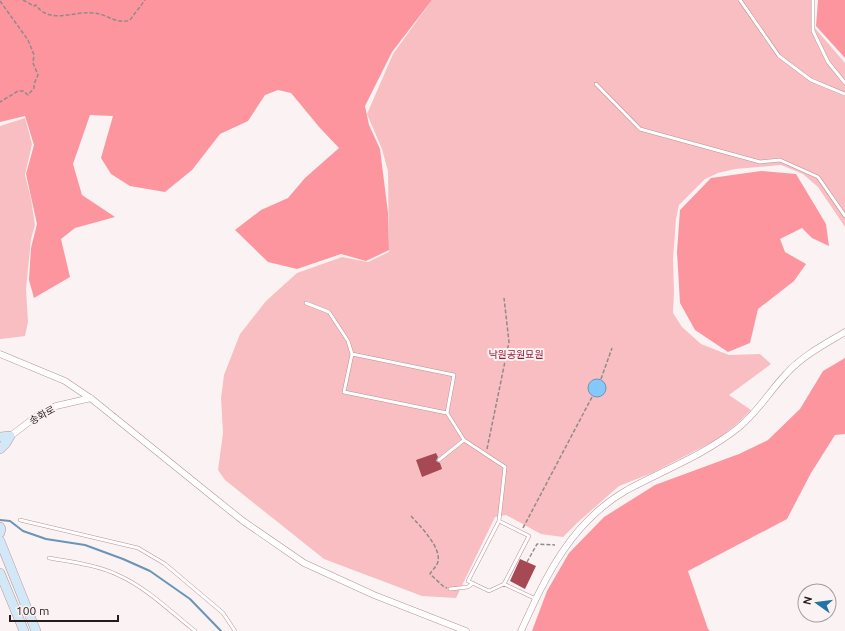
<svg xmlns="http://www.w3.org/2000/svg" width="845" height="631" viewBox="0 0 845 631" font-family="Ubuntu,'Noto Sans KR',sans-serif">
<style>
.green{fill:#f9bec1}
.forest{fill:#fc959e}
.water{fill:#85c9fc;stroke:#6994b8}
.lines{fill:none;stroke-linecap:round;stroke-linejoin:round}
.stream{stroke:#6994b8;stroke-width:2}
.building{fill:#a74954}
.service-casing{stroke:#b79395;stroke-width:4}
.minor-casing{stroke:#b79395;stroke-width:7}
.secondary-casing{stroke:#b79395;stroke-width:10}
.path{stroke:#938989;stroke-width:1.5;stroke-dasharray:4 2;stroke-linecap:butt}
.service{stroke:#fff;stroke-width:3}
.minor{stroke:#fff;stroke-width:6}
.secondary{stroke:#d3e8f7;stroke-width:9}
.labels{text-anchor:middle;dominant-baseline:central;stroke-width:4;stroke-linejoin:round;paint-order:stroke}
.park-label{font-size:10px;fill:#941b36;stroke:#fbf3f3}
.street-label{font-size:10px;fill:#271a1b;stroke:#fbf3f3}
</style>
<rect width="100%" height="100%" fill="#fbf3f3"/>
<path class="green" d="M432,0h383l-1,27 31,36v164l-27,-40 -15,-13 -22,-9 -46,4 -17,4 -13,6 -26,26 -3,14 -3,40 1,33 -1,21 9,14 19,17 28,11 31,-1 11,10 -42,31 22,15 -13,13 -22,17 -64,33 -33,13 -42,37 -14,14 -22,-3 -35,-19 -11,2 -39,81 -34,-2 -98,-37 -99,-79 -7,-10 5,-37 -2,-35 3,-23 16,-41 26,-33 31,-28 45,-16 26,5 21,-10 -1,-81 -6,-22 -15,-35 26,-60z
M25,118l7,26 -7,31 6,24 4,26 -4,14 -5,50 2,33 -3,14 -24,3h-1v-213z"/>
<path class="forest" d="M0,0h432l-40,52 -27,54 4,19 11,24 8,64 1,37 -23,11 -25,-7 -44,15 -29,-7 -33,-32 26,-20 27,-12 17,-20 34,-30 -19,-20 -29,-35 -13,-3 -13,5 -17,26 -28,13 -28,36 -27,22 -35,-6 -19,-12 -10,-16 12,-42 -23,-1 -17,49 9,31 33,22 -40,11 -14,11 9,38 -36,21 -5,-18 2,-32 6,-24 -11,-50 8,-29 -9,-29 -25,6z
M818,0h27v58l-29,-32z
M761,171l35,3 30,50 3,22 -17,-8 -10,-10 -22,11 5,13 21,12 -12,17 -36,28 -8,34 -22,9 -33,-22 -15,-27 -3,-51 3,-42 31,-32z
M845,358v76l-10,1 -24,38 -24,46 -99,52 20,58 2,2h-178l15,-40 22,-38 35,-36 51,-32 84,-31 29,-14 32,-31 23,-38z"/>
<path class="water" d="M588 388a9 9 0 1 1 18 0a9 9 0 1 1-18 0Z"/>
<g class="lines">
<path class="stream" d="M0,520l10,1 13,10 23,8 39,6 38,14 27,12 40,28 31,32"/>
</g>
<path class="building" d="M436,453l2,4 -2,4 4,2 2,6 -20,8 -6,-17z
M520,559l16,7 -11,23 -15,-8z"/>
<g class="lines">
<defs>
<path id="service" d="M740,0l39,56 32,24 34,14
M813,0v31l15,31 17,21
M596,84l44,45 120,33 20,-2 38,17 27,39
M306,303l23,9 19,29 4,13 -8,38 103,21 7,-38 -102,-21
M447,413l17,27 41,27 -6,54 -31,60 21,10 15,-7 25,-48 -30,-15
M439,460l25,-20
M20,520l118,28 27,16 58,49 12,18
M49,558c23,4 48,7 69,17 29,13 52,36 77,56
M504,584l32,15
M450,589l18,-2 5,-4"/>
<path id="minor" d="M0,354l65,27 28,19 120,97 30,24 61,42 70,32 92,36
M8,438l30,-23 18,-9 35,-8
M521,631c25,-55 50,-109 106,-141 37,-20 77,-35 111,-62 19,-15 31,-36 48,-54 16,-18 39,-30 59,-42"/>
<path id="secondary" d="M0,437l10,-1
M0,449l6,-6 4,-7
M0,527l1,2 -1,4
M0,541l36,90
M0,573l24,58"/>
</defs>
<use href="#service" class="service-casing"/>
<use href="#minor" class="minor-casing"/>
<use href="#secondary" class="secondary-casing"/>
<path class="path" d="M23,0l11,6 2,-1c3,5 9,9 15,10 14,3 29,-4 43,-2 13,1 23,12 36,7 5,-7 10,-13 15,-20
M0,1l28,39 6,15 -1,8 5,12 -4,9v4l-6,7 -5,-4h-5l-18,11
M601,379l11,-31
M487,449l22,-107 -5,-44
M411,516c9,10 30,31 27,45 0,4 -6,9 -8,13l13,12 4,2
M523,528l69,-131
M527,562l10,-18 18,1"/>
<use href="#service" class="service"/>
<use href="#minor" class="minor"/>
<use href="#secondary" class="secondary"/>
</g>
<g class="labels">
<g class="park-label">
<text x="516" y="354">낙원공원묘원</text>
</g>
<g class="street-label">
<text transform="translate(42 415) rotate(-29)">송화로</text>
</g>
</g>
<g transform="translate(817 603) rotate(284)"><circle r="19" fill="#fbf3f3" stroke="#a69c9d"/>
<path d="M0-3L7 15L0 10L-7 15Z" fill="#2573a5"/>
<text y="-6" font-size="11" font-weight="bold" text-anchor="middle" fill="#271a1b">N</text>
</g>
<path d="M10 615v6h108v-6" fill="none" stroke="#271a1b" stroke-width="2"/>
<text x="16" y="615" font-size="12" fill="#271a1b" stroke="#fbf3f3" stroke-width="3" paint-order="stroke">100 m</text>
</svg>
